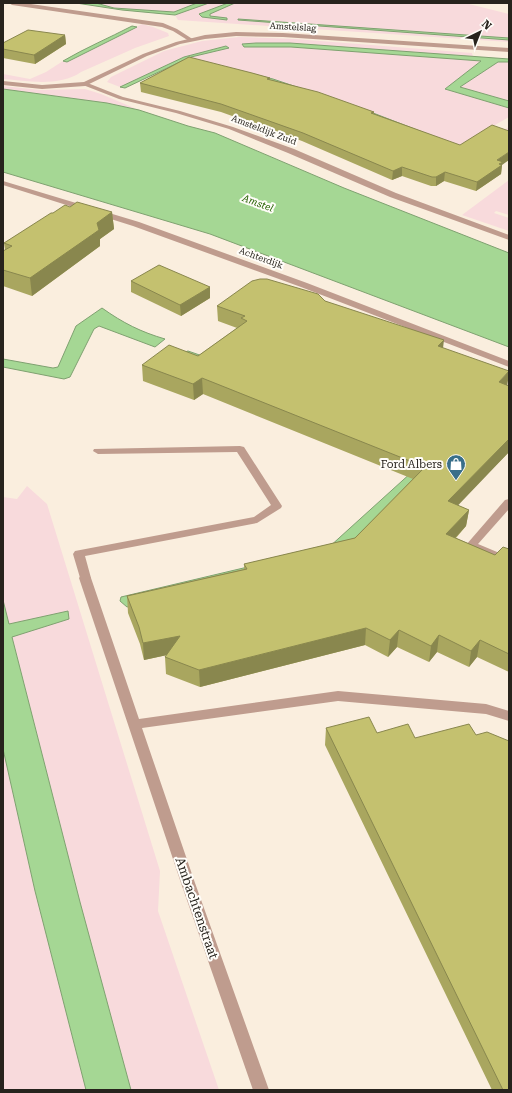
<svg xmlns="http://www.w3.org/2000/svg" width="512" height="1093" viewBox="0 0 512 1093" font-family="'Roboto Serif',serif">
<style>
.green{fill:#f8dadc}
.water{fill:#a5d794;stroke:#7fa170}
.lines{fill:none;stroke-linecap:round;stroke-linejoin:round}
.service{fill:#bf9c8e;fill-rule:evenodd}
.minor{fill:#bf9c8e;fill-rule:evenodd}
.tertiary{fill:#bf9c8e;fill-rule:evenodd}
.wall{fill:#a9a65f}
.shaded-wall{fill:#89874e}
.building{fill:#c4c16f;stroke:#89874e}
.labels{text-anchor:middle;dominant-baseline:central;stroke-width:4;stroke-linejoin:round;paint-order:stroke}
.far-street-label{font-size:9px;fill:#27231d;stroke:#fffdf9}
.far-water-label{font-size:10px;font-style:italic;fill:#286405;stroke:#fffdf9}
.poi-label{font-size:11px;fill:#27231d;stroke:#fffdf9;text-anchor:end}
.near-street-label{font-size:13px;fill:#27231d;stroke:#fffdf9}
</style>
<rect width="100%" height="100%" fill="#faeede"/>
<path class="green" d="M96,3h101l-23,9 -60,-4z
M209,3h19l-28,11 27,4 -17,-2v-3l25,-10h230l44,11v24l-271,-19 271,21v2l-331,-22 -3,-5z
M142,24l11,3 15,6 1,3 -34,12 -54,24c-21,15 -54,9 -78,7v-5l27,5 16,-7 17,-11 4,1z
M239,37l56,2 177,14 1,4 -183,-14 -48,1 2,3h47l190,14 -36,28 64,19v9l-21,12 11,4 10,-6v9l-43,13 -275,-90v-2l37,-9 -2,-2 -42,11 -64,30 -13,-5 4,-5 53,-26 38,-10z
M498,62h11v39l-49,-14z
M3,86l37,4 45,-1 16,5 38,16 -32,-7 -104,-14z
M509,180v35l-13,-4 -2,2 15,5v13l-47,-16z
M27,486l20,18 113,367 -2,40 61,179h-88l-51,-188 -68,-266 57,-17 -1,-8 -59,13 -6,-24v-103l14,2z
M3,749l32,142 51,199h-83z"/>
<path class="water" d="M76,3h20l18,5 60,4 23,-9h12l-34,12 -53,-5z
M228,3h7l-25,11v2l17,2v2l-25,-3 -3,-3z
M238,19l271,19v2l-271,-20z
M132,26l5,1 -70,35 -4,-1c22,-13 46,-23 69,-35z
M256,43h34l219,16v3h-11l-38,25 49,14v7l-64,-19 36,-28 -190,-14h-47l-2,-3z
M226,46l3,2 -38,9v2l82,20 95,32 98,38 -222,-74 -62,-14 -57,27 -5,-1 64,-30z
M3,89l104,14 32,7 49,16 27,7 129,55 165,65v94l-299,-113 -207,-62z
M102,308c21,15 39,24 63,31l-10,8 -56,-21 -5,3 -24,48 -6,2 -61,-12v-8l50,9 5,-1 18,-41z
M188,351l26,9 239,89 -116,108 -210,50 -7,-6 1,-4 207,-49 106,-96 -255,-98z
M3,600l6,24 59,-13 1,8 -57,18 68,265 51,188h-45l-51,-199 -32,-142z"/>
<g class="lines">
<path class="service" d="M240,446l4,1 38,59 -1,2 -24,15 -172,33 6,22 -2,3h-8l-8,-27 2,-3 179,-34 17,-12 -34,-53 -139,2 -5,-3 1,-2z
M509,499v10l-31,35 31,13v8l-42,-17 -1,-3 39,-45z"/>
<path class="minor" d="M9,3h15l139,20 14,6 17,11 -5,1 -16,-10 -11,-4 -150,-22z
M85,82l38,15 57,14 53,16 61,22 102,44 113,42v5l-119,-43 -102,-44 -59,-24 -53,-16 -57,-14 -36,-14v-2z
M3,181l136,41 168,61 202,78v6l-208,-80 -168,-61 -130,-41z
M85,574l4,1 2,3 48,141 199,-28 148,13 23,7v10l-23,-7 -148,-13 -196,27 53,155 74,207h-16l-72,-207 -102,-305 2,-3z"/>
<path class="tertiary" d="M236,32l47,1 226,15v4l-226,-15 -47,-1 -31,3 -25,5 -33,12 -62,30 -43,3 -39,-4v-4l39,4 42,-3 59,-28 33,-12 29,-7z"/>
</g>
<path class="wall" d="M65,35l1,9 -31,20 -32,-6v-15z
M270,80l104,32v2l128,51 -1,9 -25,17 -32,-10 -8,5h-5l-29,-10 -10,4 -90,-39 -81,-29 -80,-20 -1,-9z
M112,212l2,17 -14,10v7l-68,50 -29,-10v-35l2,-1 -1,-7 49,-30z
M131,281l79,6v11l-29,18 -50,-24z
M325,301l118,47 66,38v66l-52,53 12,5 -3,16 -10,12 39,17 13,-7 1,-3v127l-32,-15 -8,10 -32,-15 -8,10 -32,-15 -9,10 -23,-12 -165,42 -34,-13 -1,-17 2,-2 -23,5 -4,-16 -12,-31 -1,-17 117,-27v-5l111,-26 58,-59 -210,-85 -9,6 -51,-19 -1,-16 56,-9 39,-28 -19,-7 -1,-15z
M326,728l51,5 38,5 61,-3 33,355h-17l-167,-345z"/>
<path class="shaded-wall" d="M65,35l1,9 -31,20 -1,-9z
M509,152v8l-7,5 -1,9 -25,17 1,-9 20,-22z
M402,167v9l-10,4 1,-9z
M445,172l-1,9 -8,5v-9z
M112,212l2,17 -14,10v7l-68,50 -2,-18 67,-55z
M210,287v11l-29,18 -1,-11z
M444,340l-2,16 -4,-10z
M509,371v3l-2,13 -8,-5z
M202,378l1,16 -9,6 -1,-16z
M509,439v13l-63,66 2,-17z
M469,510l-3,16 -22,24 2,-16z
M366,628l-1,17 -165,42 -1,-17z
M399,630l-2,17 -9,10 2,-17z
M439,635l-2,17 -8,10 2,-16z
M180,636l1,16 -37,8 -1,-17z
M480,640l-3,17 -8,10 2,-16z"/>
<path class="building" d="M28,30l37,5 -31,20 -31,-6v-6z
M189,57l63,16 18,5 -3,1 51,13 56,20 -3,1 89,32 32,-20 17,6v21l-12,8 6,2 -4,2 3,1 -25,17 -32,-10 -9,5h-4l-30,-10 -9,4 -90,-38 -82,-29 -81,-21z
M77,202l35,10 -15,11 2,7 -69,48 -27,-8v-19l9,-5 -8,-3 47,-30h2l12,-8 5,2z
M159,265l51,22 -30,18 -49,-24z
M260,279h7l51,15 7,7 119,39 -6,6 71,25 -10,11 10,4v53l-61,62 21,9 -23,24 49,21 8,-8 6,2v105l-29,-14 -9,11 -32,-16 -8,11 -32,-16 -9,10 -24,-12 -167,42 -34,-13 15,-21 -37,7 -4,-16 -12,-31 120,-27 -3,-5 111,-26 70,-71 -223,-89 -9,6 -51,-19 27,-20 29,11 49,-35 -6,-3 4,-2 -28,-10 35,-25z
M369,717l8,16 31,-9 7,14 54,-14 7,11 11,-3 22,9v349h-6l-177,-362z"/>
<defs>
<symbol id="shop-pin" viewBox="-11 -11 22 30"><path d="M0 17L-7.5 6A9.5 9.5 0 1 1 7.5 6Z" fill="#396f8a" stroke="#fffdf9"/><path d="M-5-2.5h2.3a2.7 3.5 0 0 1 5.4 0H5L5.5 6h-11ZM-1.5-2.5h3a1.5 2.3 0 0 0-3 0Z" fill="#fff"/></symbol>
</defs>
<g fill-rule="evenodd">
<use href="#shop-pin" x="445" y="453" width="22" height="30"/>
</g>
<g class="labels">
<g class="far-street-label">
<text transform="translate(293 27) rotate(3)">Amstelslag</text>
<text transform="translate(264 130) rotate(21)">Amsteldijk Zuid</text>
<text transform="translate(261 258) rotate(20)">Achterdijk</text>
</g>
<g class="far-water-label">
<text transform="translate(258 203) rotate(20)">Amstel</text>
</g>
<g class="poi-label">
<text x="442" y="464">Ford Albers</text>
</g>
<g class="near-street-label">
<text transform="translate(197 908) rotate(71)">Ambachtenstraat</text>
</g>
</g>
<rect width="512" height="1093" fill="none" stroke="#27231d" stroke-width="8"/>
<g transform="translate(480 32) rotate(43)" stroke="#fffdf9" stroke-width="3" paint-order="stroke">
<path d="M0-3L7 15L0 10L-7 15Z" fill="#27231d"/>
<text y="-6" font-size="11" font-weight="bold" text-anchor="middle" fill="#27231d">N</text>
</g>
</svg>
